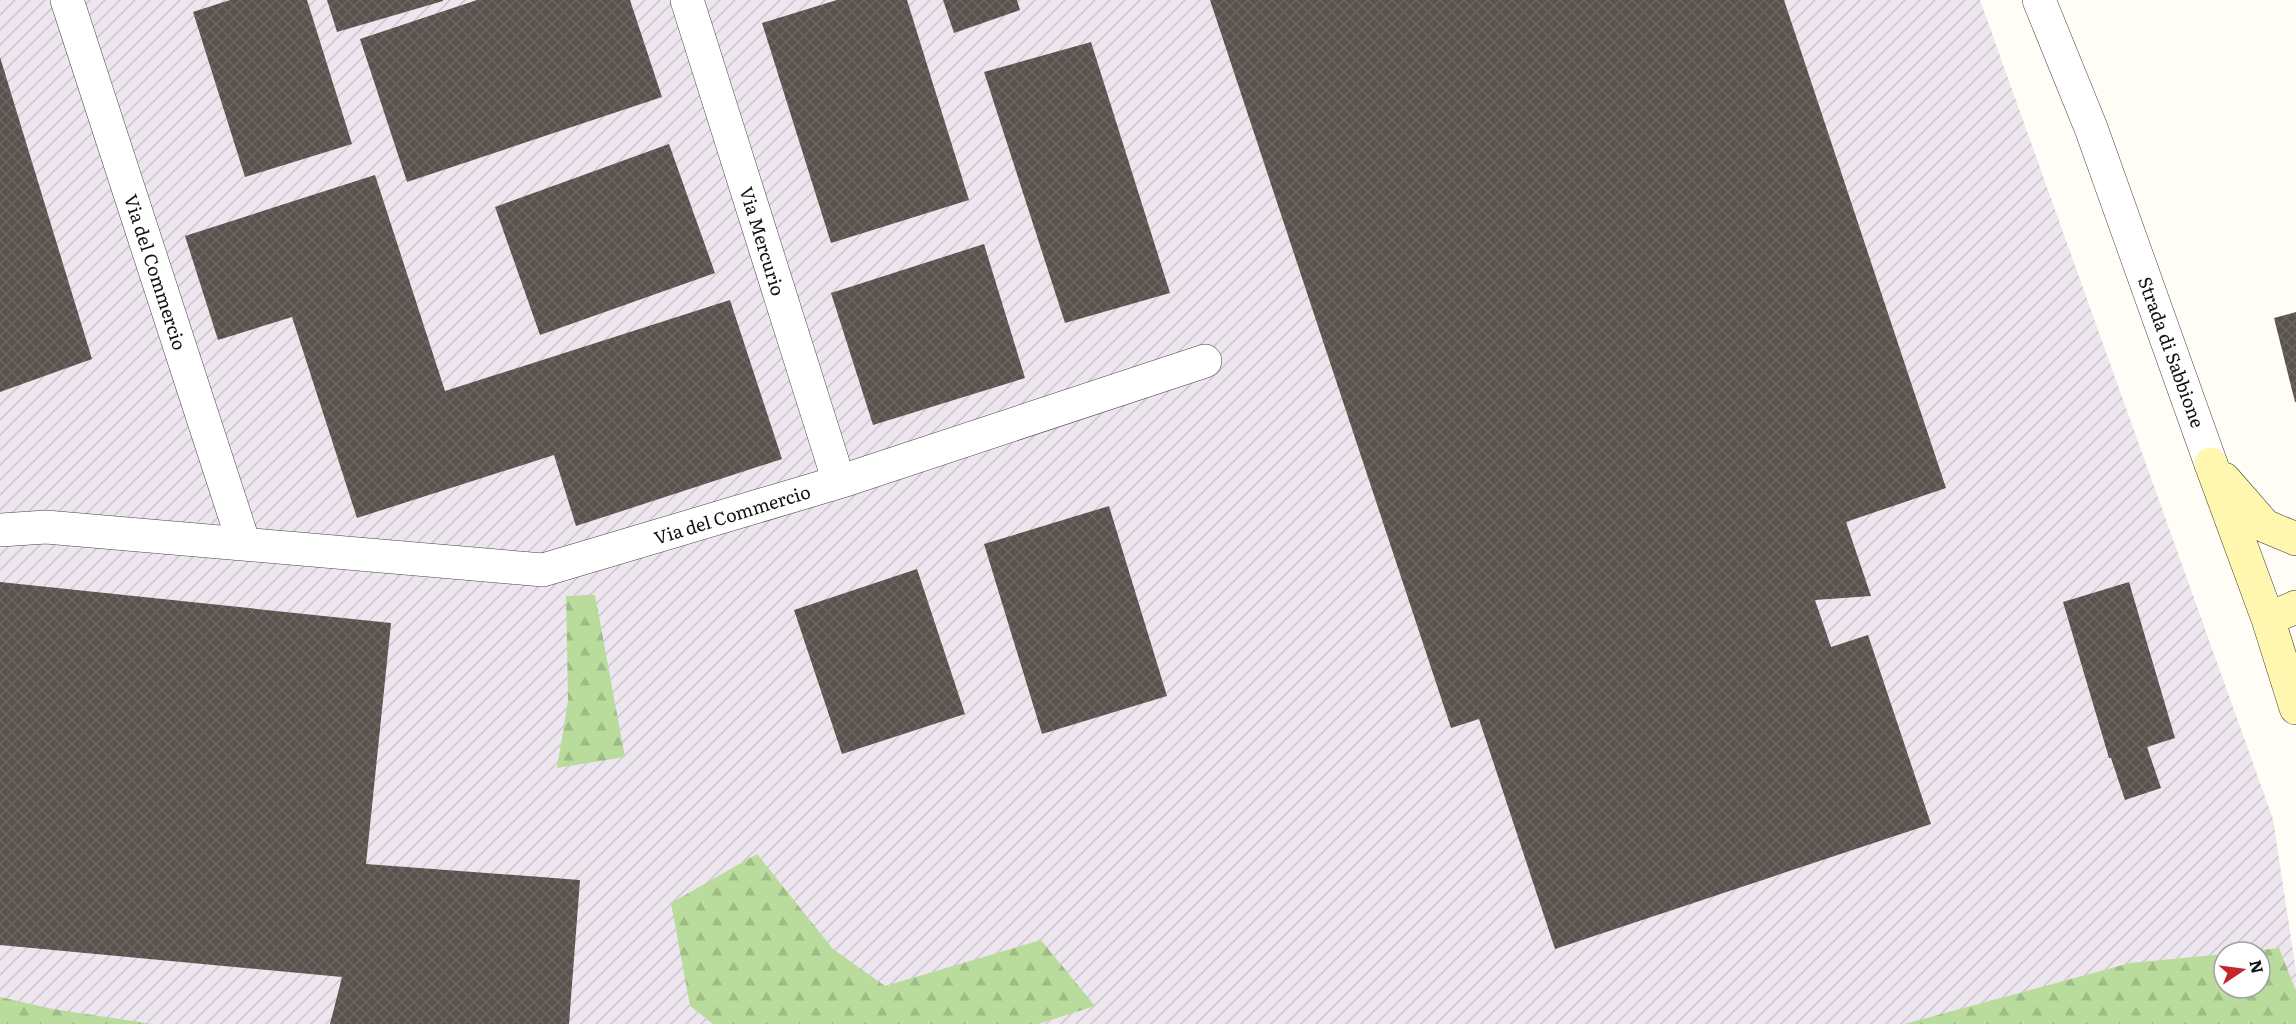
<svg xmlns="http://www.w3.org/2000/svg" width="2296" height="1024" viewBox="0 0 2296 1024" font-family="Literata,serif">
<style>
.industrial{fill:url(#industrial-furrows);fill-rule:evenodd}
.forest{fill:url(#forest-firs)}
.building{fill:url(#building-cross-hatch)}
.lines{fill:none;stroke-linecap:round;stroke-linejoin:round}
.street-casing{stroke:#444;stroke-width:34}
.secondary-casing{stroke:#333;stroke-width:34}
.street{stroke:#fff;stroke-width:33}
.secondary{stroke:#fff6b0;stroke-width:33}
.labels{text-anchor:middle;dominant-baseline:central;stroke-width:6;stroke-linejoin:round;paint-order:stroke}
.street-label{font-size:18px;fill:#111;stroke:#fff}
</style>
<defs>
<pattern id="industrial-furrows" width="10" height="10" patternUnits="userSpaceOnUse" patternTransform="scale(1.5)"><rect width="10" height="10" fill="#eee6ef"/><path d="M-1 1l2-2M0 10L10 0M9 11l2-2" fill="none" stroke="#cbc4cc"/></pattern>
<pattern id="forest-firs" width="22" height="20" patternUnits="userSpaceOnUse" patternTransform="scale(1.5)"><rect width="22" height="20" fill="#b9dc9c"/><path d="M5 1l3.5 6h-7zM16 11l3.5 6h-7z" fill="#9ebc85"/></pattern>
<pattern id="building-cross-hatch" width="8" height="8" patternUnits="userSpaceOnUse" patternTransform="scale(1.5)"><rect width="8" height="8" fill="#5a524d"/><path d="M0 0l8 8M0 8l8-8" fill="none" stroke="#6d6662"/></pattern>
</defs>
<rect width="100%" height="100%" fill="#fffdf5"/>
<path class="industrial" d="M0,0h1980l293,819 23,152v53h-2296zM2224,952h36v36h-36z"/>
<path class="forest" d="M595,595l30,162 -68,11 11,-67 -2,-105z
M757,854l76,95 52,37 156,-46 54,66 -57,18h-325l-23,-18 -19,-103z
M2279,948l17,43v33h-392l226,-61 94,-9v34h36v-36h-17z
M0,997l53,12 100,15h-153z"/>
<path class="building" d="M230,0h77l45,144 -107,33 -52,-165z
M327,0h116v1l-106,31z
M477,0h153l32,97 -255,85 -47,-143z
M837,0h70l62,200 -138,43 -69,-220z
M943,0h74l3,10 -66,23z
M1210,0h574l162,488 -100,34 25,74 -56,4 16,47 37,-12 63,189 -376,125 -76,-230 -28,9z
M1091,42l79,251 -105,30 -81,-251z
M0,57l92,302 -92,33z
M669,144l46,129 -175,62 -45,-128z
M375,175l70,216 285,-91 52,159 -206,67 -22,-71 -197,63 -65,-201 -74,23 -33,-104z
M984,244l41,134 -152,47 -42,-132z
M2296,312v90h-1l-21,-84z
M1109,506l58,190 -125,38 -58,-190z
M917,569l48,145 -123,40 -48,-144z
M0,582l391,41 -25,241 214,16 -11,144h-239l12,-47 -342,-32z
M2129,582l46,156 -28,9 14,41 -36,12 -14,-42h-2l-46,-156z"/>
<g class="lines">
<defs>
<path id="street" d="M67,0l177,544
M687,0l152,482
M2039,0l52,128 120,336
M0,530l46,-3 497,43 296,-88 366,-121"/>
<path id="secondary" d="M2211,464l57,155 28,89
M2224,479l41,47 31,13
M2268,619l28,-12"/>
</defs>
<use href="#street" class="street-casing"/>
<use href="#secondary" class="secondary-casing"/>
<use href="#street" class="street"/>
<use href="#secondary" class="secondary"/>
</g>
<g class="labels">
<g class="street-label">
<text transform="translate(763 241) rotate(73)">Via Mercurio</text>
<text transform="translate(156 272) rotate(72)">Via del Commercio</text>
<text transform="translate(2172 352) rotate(70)">Strada di Sabbione</text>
<text transform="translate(732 514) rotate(-17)">Via del Commercio</text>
</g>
</g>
<g transform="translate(2242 970) rotate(77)"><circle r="28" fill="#ffffff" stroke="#a0a0a0" stroke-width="1.5"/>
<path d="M0-4.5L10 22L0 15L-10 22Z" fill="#c4262e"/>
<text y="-9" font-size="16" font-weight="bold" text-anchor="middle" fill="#111111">N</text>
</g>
</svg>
